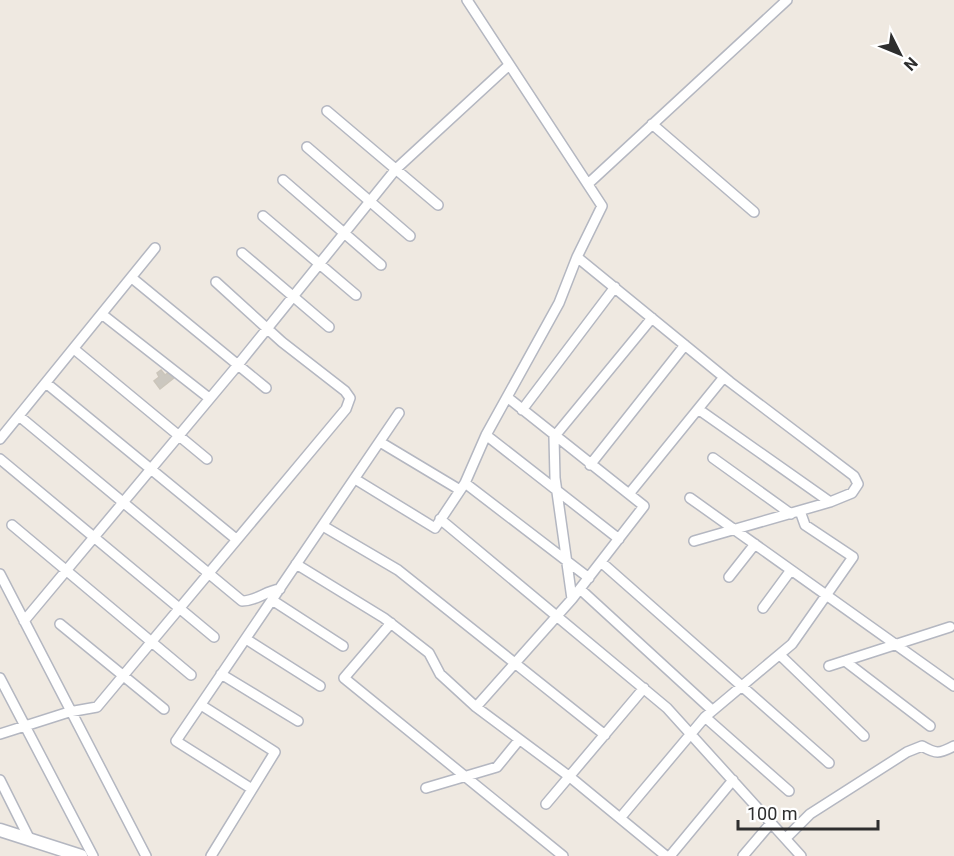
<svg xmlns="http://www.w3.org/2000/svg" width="954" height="856" viewBox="0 0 954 856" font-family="Roboto,sans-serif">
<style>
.building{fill:#cbc7bf;stroke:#cbc5ba;stroke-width:1.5}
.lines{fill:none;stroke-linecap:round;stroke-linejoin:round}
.minor-casing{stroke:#b4b7c1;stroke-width:12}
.tertiary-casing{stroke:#b4b7c1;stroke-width:15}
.minor{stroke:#fff;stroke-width:9}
.tertiary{stroke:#fff;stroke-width:12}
</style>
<rect width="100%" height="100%" fill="#efe9e1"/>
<path class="building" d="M161,370l4,5 4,-3 5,6 -14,11 -6,-8 5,-4 -2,-4z"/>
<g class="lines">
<defs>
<path id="minor" d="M327,111l111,94
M652,124l102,88
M307,147l103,89
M283,180l98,85
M589,183l198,-183
M263,216l93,79
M242,253l87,74
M577,257l153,125 124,94 4,8 -6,9 -22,9 -136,39
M132,278l134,110
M103,315l106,83
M74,349l133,110
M46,383l190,156
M698,409l132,93
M522,410l93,-123
M19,416l223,185c15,0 23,-10 38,-12
M486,435l133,104
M0,439l155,-191
M380,442l80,48
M713,458l78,56
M0,459l214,178
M590,465l95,-120
M355,479l80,49 30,-45 21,-48 73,-132 18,-46 25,-51 -135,-206
M465,483l124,95
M629,494l95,-117
M690,498l264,188
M440,519l227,189 134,148
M12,525l179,150
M323,526l75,44 207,165
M601,562l228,201
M296,564l88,54 45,35 11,21 36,33 94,70 96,79
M0,574l146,282
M729,577l26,-33
M580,589l132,121
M572,599l-17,-121 -1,-41 98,-119
M272,600l71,46
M763,608l28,-38
M24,621l213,-255 159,-197 113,-104
M391,623l-47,55 219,178
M60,624l104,85
M246,639l74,47
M780,655l84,81
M845,661l85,65
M829,666l121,-39
M221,674l77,47
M0,678l93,178
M201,705l74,47 -64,104
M476,707l96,-108 72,-93 -137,-109
M705,717l84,74
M0,734l69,-22 28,-5 249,-298 4,-11 -5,-7 -63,-49 -66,-60
M0,780l30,60
M426,788l71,-21 22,-27
M252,789l-76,-48 223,-328
M546,804l98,-116
M621,817l84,-100 87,-73 61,-87 -48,-32 -5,-14
M786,838l24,-24 97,-62 15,-6c14,8 17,8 32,0
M670,856l63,-76
M743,856l28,-33"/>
<path id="tertiary" d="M0,830l81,26"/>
</defs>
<use href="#minor" class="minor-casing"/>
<use href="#tertiary" class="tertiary-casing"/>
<use href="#minor" class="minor"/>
<use href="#tertiary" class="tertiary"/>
</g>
<g transform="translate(900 54) rotate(133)" stroke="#ffffff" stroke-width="4.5" paint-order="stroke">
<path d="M0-4.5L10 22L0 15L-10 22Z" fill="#2e2e2e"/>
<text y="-9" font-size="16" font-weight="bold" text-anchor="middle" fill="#2e2e2e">N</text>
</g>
<path d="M738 820v9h140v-9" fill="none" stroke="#2e2e2e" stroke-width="3"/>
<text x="747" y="820" font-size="18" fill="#2e2e2e" stroke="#ffffff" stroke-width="4.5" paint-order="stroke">100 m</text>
</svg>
